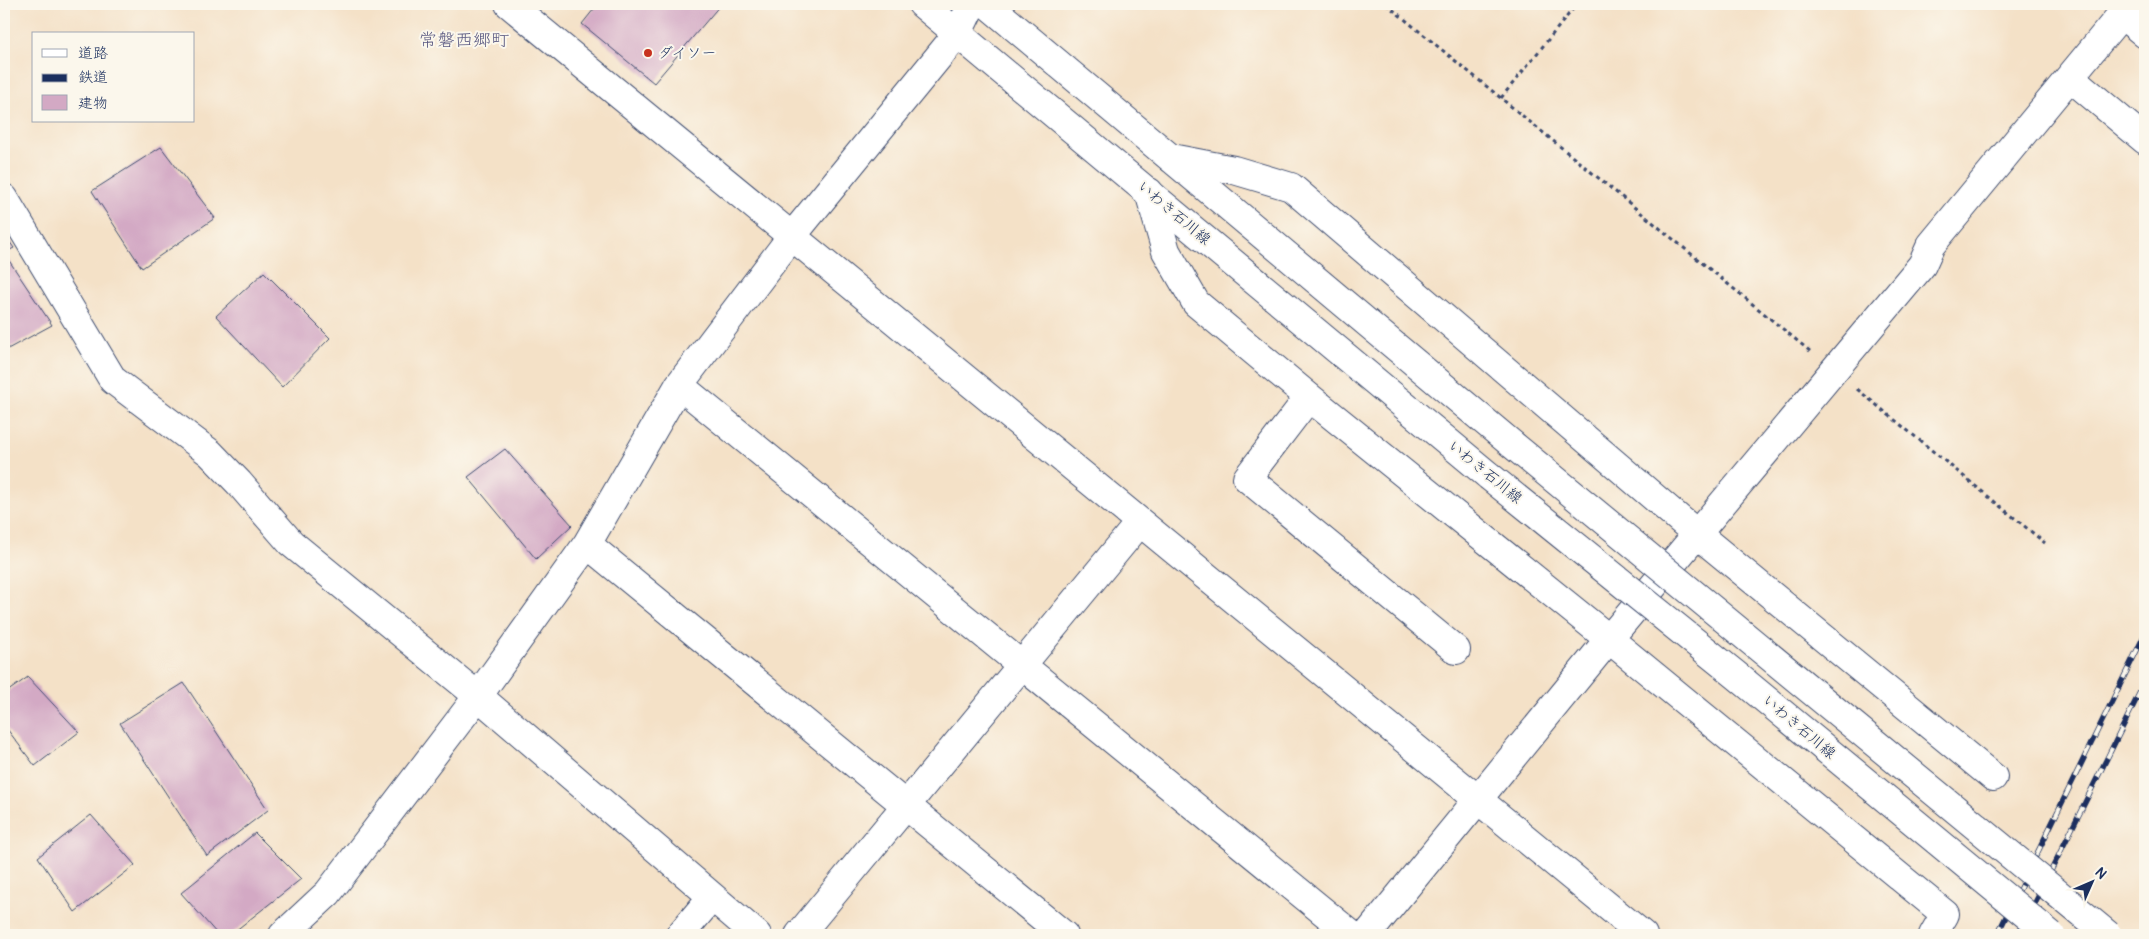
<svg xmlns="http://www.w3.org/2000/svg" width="2149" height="939" viewBox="0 0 2149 939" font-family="Pangolin,'Klee One',sans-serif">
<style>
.building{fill:#d3a9c4}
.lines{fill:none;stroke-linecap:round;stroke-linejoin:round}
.minor-casing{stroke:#3c4a6e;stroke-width:30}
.major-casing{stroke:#3c4a6e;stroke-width:30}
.path{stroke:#3c4a6e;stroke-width:3;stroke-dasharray:4 4;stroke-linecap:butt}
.minor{stroke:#fff;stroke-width:28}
.major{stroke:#fff;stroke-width:28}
.rail-casing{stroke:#1b2f5e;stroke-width:5.5}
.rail{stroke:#fbf7ec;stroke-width:4;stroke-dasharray:11;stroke-linecap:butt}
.major-bridge-casing{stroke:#3c4a6e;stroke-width:30;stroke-linecap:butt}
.major-bridge{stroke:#fff;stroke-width:28}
.poi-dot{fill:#c8321e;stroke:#fbf7ec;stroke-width:2}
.labels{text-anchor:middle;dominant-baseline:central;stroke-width:4;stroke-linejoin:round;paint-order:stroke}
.poi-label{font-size:15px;fill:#1b2f5e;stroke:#fbf7ec;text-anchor:start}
.street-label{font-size:15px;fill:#1b2f5e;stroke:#fbf7ec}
.quarter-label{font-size:18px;fill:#5b5a82;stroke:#fbf7ec}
</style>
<rect width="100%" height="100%" fill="#fbf7ec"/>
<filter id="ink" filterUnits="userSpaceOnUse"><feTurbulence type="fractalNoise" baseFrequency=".02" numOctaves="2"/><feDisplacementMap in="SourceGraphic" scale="10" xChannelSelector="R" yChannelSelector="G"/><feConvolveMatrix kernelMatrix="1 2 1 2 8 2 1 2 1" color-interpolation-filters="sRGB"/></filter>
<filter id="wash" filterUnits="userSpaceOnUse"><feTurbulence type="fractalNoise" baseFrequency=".0096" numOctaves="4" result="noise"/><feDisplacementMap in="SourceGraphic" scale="20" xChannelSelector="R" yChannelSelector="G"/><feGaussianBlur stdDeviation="1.12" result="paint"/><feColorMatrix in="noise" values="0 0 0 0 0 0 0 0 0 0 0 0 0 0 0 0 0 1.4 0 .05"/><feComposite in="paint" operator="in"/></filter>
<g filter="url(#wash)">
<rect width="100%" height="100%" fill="#f4e1c7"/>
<g id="blocks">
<path class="building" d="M598,4h123l-67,79 -72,-59z
M161,147l54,71 -73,50 -50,-77z
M4,234l10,14 -10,5z
M6,256l46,69 -48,26v-94z
M264,272l66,66 -48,49 -66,-71z
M505,449l67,76 -36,34 -68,-82z
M28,677l51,55 -44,34 -31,-41v-31z
M184,683l84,127 -61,46 -87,-133z
M91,815l44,50 -60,47 -37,-55z
M255,833l46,46 -71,56h-12l-37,-42z"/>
</g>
</g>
<g filter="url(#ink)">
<use href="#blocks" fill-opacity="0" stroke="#3c4a6e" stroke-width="1"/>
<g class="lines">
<defs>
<path id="minor" d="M509,4l1134,931
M2121,14l24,20
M2070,77l75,63
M1171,158l63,12 57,17 406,347 296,243
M1149,192l17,59 30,52 113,94 300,242 336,275 -12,21
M4,198l109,182 97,73 29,30 52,60 187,153 279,239
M679,385l673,550
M1309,397l-62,81 209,172
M587,544l477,391
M283,935l45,-42 150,-197 109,-152 92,-159 113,-149 166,-203 14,-29
M680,935l32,-38
M799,935l341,-413
M1367,935l242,-296 313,-374 9,-20 199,-241"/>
<path id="major" d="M922,4l567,472
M987,4l526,441"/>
</defs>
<use href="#minor" class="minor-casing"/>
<use href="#major" class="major-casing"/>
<path class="path" d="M1386,4l425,348
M1501,98l76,-94
M1857,389l188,154"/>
<use href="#minor" class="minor"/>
<use href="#major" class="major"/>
<defs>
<path id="rail" d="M1997,935l148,-301
M2019,935l126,-253"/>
</defs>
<use href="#rail" class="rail-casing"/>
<use href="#rail" class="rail"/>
<defs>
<path id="major-bridge" d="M1513,445l595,490
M1489,476l247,199 315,260"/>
</defs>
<use href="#major-bridge" class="major-bridge-casing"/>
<use href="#major-bridge" class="major-bridge"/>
</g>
</g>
<circle class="poi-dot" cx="648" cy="53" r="5"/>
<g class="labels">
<g class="poi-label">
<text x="658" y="53">ダイソー</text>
</g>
<g class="street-label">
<text transform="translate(1174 213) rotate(40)">いわき石川線</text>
<text transform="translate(1485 472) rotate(39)">いわき石川線</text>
<text transform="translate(1799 727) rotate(40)">いわき石川線</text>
</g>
<g class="quarter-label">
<text x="464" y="40">常磐西郷町</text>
</g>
</g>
<rect width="2149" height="939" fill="none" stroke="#fbf7ec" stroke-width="20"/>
<rect x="32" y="32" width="162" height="90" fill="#fbf7ec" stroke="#a1a7b3"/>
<rect x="42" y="49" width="25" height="8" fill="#ffffff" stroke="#a1a7b3"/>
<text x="78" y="58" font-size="15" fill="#1b2f5e">道路</text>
<rect x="42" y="74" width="25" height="8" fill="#1b2f5e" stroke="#a1a7b3"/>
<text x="78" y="82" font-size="15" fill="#1b2f5e">鉄道</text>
<rect x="42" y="95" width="25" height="15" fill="#d3a9c4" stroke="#a1a7b3"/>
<text x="78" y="108" font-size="15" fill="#1b2f5e">建物</text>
<g transform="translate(2092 882) rotate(45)" stroke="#fbf7ec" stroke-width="4" paint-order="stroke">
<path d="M0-4L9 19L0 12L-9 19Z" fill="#1b2f5e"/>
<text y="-8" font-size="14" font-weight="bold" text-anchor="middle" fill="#1b2f5e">N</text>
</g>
</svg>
